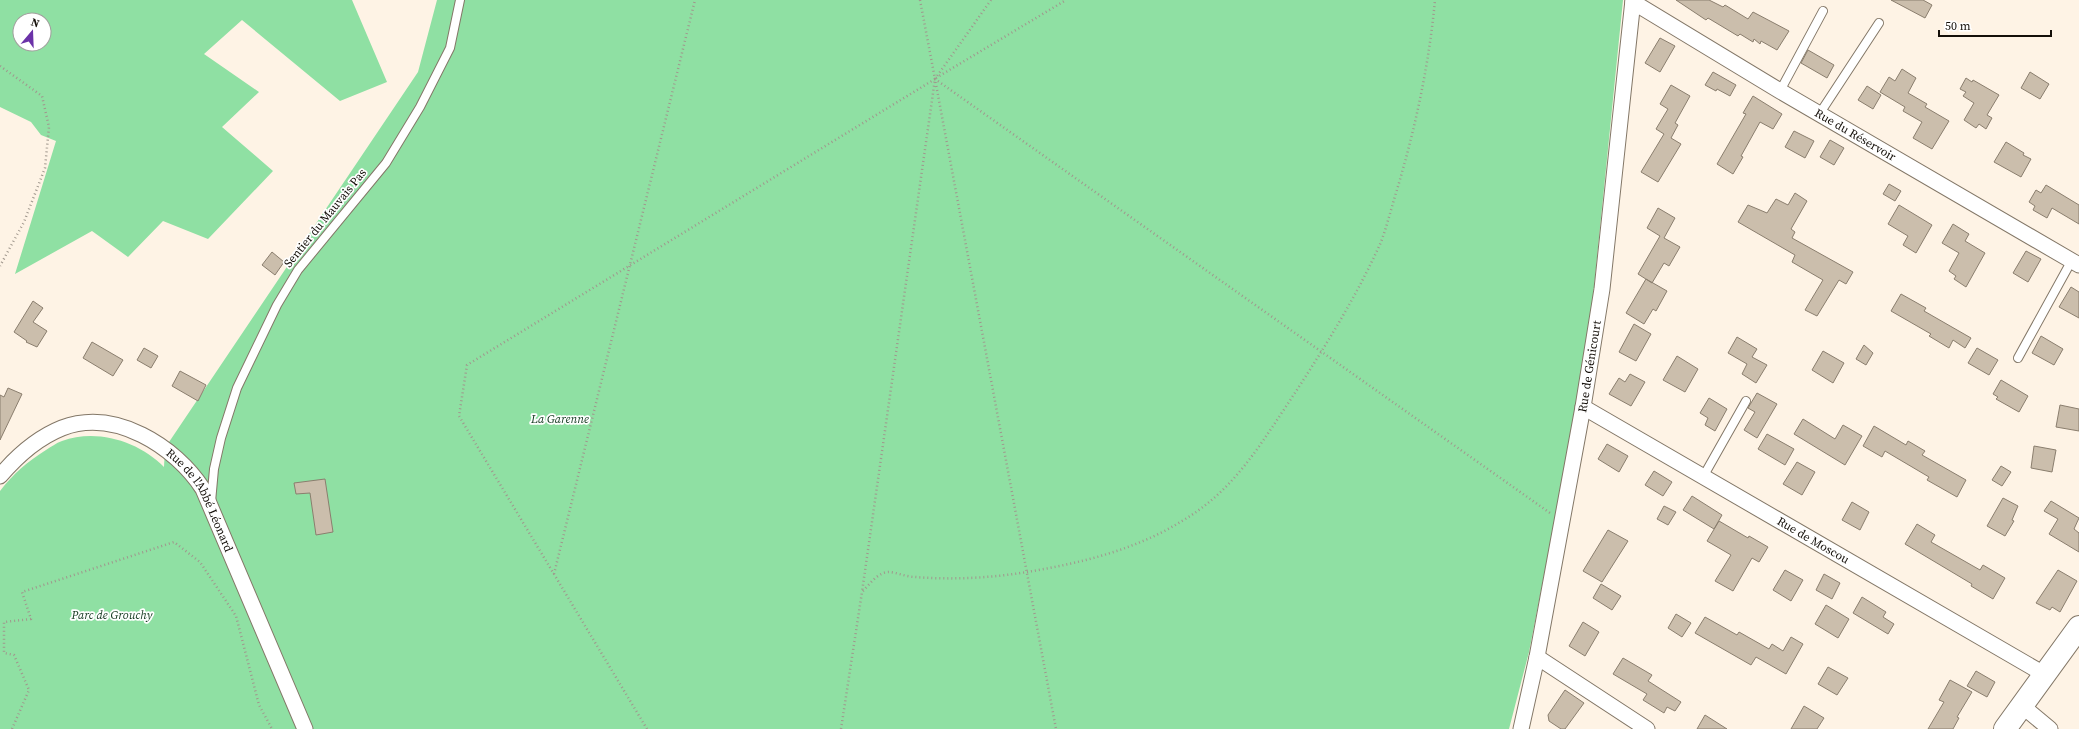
<svg xmlns="http://www.w3.org/2000/svg" width="2079" height="729" viewBox="0 0 2079 729" font-family="'Source Serif 4',serif">
<style>
.green{fill:#8fe0a3;fill-rule:evenodd}
.building{fill:#cbbeac;stroke:#8a7e6e}
.lines{fill:none;stroke-linecap:round;stroke-linejoin:round}
.lane-casing{stroke:#837767;stroke-width:10}
.street-casing{stroke:#837767;stroke-width:17}
.secondary-casing{stroke:#837767;stroke-width:24}
.path{stroke:#a0978d;stroke-width:2.5;stroke-dasharray:1 3;stroke-linecap:butt}
.lane{stroke:#fff;stroke-width:8}
.street{stroke:#fff;stroke-width:15}
.secondary{stroke:#fff;stroke-width:22}
.labels{text-anchor:middle;dominant-baseline:central;stroke-width:3.5;stroke-linejoin:round;paint-order:stroke}
.street-label{font-size:12px;fill:#140f09;stroke:#fff}
.park-label{font-size:12px;font-style:italic;fill:#11371d;stroke:#fff}
</style>
<rect width="100%" height="100%" fill="#fef3e5"/>
<path class="green" d="M0,0h352l35,82 -47,19 -98,-81 -38,34 55,38 -37,35 51,44 -65,68 -45,-18 -35,36 -36,-26 -77,43 41,-133 -15,-6 -10,-13 -31,-15zM20,20h24v24h-24z
M437,0h1186l-32,317 -14,89 -48,246 -20,77h-1509v-238c14,-18 27,-29 46,-41 5,-3 10,-7 16,-9 34,-13 77,0 102,26l1,-19 253,-376z"/>
<path class="building" d="M1676,0h33l14,7 2,-2 23,14 5,-7 36,19 -12,19 -16,-9 -1,3 -6,-5 -1,3 -13,-8 -2,2 -30,-18 -2,2z
M1891,0h32l9,5 -7,13z
M1660,38l15,8 -15,26 -15,-9z
M1808,50l26,15 -7,13 -26,-15z
M1902,69l14,9 -8,15 19,11 -2,3 24,14 -17,28 -19,-11 9,-16 -19,-11 2,-4 -25,-15 9,-15 6,4z
M1713,72l23,13 -6,11 -13,-7 -1,2 -11,-6z
M2030,72l19,12 -9,15 -19,-11z
M1966,78l6,4 1,-2 26,15 -12,20 5,3 -6,11 -7,-5 -3,4 -12,-8 10,-17 -11,-7 3,-4 -6,-3z
M1671,85l19,11 -15,27 3,2 -7,13 10,6 -23,38 -17,-10 23,-38 -8,-5 12,-20 -8,-5z
M1867,86l14,9 -8,14 -15,-9z
M1753,96l29,18 -9,15 -13,-7 -19,34 2,1 -10,17 -16,-10 29,-50 -3,-1z
M1794,131l20,10 -9,17 -20,-11z
M1830,140l14,8 -10,17 -14,-8z
M2006,142l18,11 -1,2 8,4 -10,18 -27,-15z
M1889,184l12,7 -6,10 -12,-7z
M2046,185l33,20v19l-27,-16 -5,10 -14,-8 2,-4 -6,-4 7,-12 5,3z
M1795,193l12,8 -16,28 4,3 -3,6 61,34 -7,12 -7,-4 -22,36 -12,-6 18,-30 -31,-18 3,-7 -57,-33 10,-17 19,8 9,-14 12,6z
M1899,205l33,20 -16,28 -13,-8 5,-9 -20,-12z
M1658,208l17,10 -11,20 16,9 -11,19 -5,-3 -12,20 -14,-9 22,-38 -13,-8z
M1953,224l16,10 -4,7 20,12 -19,34 -12,-8 2,-3 -7,-5 10,-18 -17,-10z
M2026,251l15,8 -13,23 -15,-9z
M272,252l12,10 -9,13 -13,-10z
M1646,279l21,12 -11,20 -3,-2 -9,15 -18,-11z
M2071,287l8,5v26l-20,-11z
M1901,294l25,14 -2,3 47,27 -6,10 -12,-8 -4,8 -20,-12 2,-2 -40,-23z
M33,301l10,7 -10,14 14,9 -10,16 -11,-5 1,-1 -13,-9z
M1634,324l17,10 -15,27 -17,-9z
M2041,336l22,13 -9,16 -22,-12z
M1737,337l20,12 -5,8 15,8 -11,18 -14,-9 5,-10 -19,-11z
M92,342l31,18 -10,16 -30,-18z
M1864,345l9,8 -7,12 -10,-6z
M144,348l14,8 -7,12 -14,-8z
M1977,348l21,12 -9,15 -21,-12z
M1823,351l21,12 -11,20 -21,-13z
M1677,356l21,13 -13,23 -22,-12z
M180,371l26,14 -8,16 -26,-15z
M1630,374l15,8 -14,24 -22,-12 10,-16 6,4z
M2001,380l27,16 -9,16 -23,-13 2,-2 -5,-3z
M8,388l14,6 -22,46v-45l4,2z
M1757,393l20,11 -20,34 -13,-8 11,-18 -7,-4z
M1709,398l18,11 -12,22 -10,-6 3,-7 -8,-5z
M2060,405l19,4v22l-23,-4z
M1803,419l32,20 8,-14 19,11 -17,29 -51,-31z
M1874,426l32,19 2,-4 17,10 -3,4 44,25 -9,17 -30,-17 2,-3 -44,-26 -3,6 -19,-11z
M1767,434l27,15 -9,16 -27,-16z
M1607,444l21,12 -9,16 -21,-13z
M2034,446l22,4 -4,22 -21,-4z
M1797,462l18,10 -13,23 -19,-11z
M2001,466l10,6 -9,14 -10,-6z
M1654,471l18,11 -9,14 -18,-11z
M325,479l8,53 -17,3 -6,-42 -14,1 -2,-11z
M1692,496l30,19 -8,14 -31,-19z
M2003,498l15,8 -6,14 2,1 -9,15 -18,-10z
M2051,501l28,17 -5,11 5,4v19l-30,-18 9,-15 -14,-8z
M1852,502l17,10 -9,18 -18,-10z
M1664,506l12,6 -8,13 -11,-6z
M1719,521l29,17 1,-2 19,11 -9,15 -7,-4 -19,33 -18,-10 16,-26 -24,-14z
M1917,524l18,11 -4,7 49,28 3,-5 22,13 -12,21 -22,-13 1,-2 -67,-40z
M1608,530l20,11 -26,41 -19,-11z
M1785,570l18,10 -12,21 -18,-11z
M2058,570l19,11 -17,31 -8,-5 -2,3 -14,-7z
M1824,574l16,9 -8,16 -16,-9z
M1601,584l20,12 -9,14 -19,-12z
M1862,597l24,15 -3,5 11,7 -6,10 -35,-21z
M1826,605l23,14 -11,19 -23,-14z
M1676,614l15,9 -9,14 -14,-9z
M1705,617l32,18 2,-3 30,17 3,-5 11,7 8,-14 12,7 -17,30 -30,-17 -5,8 -56,-32z
M1583,622l16,10 -14,24 -16,-10z
M1623,658l29,17 -4,6 33,21 -6,9 -8,-4 -3,6 -21,-13 4,-6 -34,-20z
M1828,667l20,11 -11,17 -19,-11z
M1976,671l19,11 -8,15 -20,-11z
M1950,680l22,12 -15,25 2,1 -6,11h-25l16,-27 -5,-2z
M1565,690l19,13 -19,26h-4l-12,-8 -1,-6z
M1804,706l20,12 -7,11h-26z
M1705,715l22,14h-30z"/>
<g class="lines">
<defs>
<path id="lane" d="M1780,91l43,-80
M1820,113l59,-90
M2018,358l54,-98
M1703,477l43,-76
M211,502l3,-33 7,-31 16,-50 40,-83 21,-35 88,-107 34,-56 30,-59 10,-48"/>
<g id="street">
<path id="s1" d="M1633,2l147,89 299,174"/>
<path id="s2" d="M1583,407l461,267"/>
<path id="s3" d="M0,476c17,-20 37,-38 62,-48 53,-20 113,18 141,61l102,240"/>
<path d="M1537,657l110,72"/>
<path d="M2021,705l29,24"/>
<path id="s4" d="M1521,729l16,-72 46,-250 19,-118 31,-289"/>
</g>
<path id="secondary" d="M2005,729l74,-102"/>
</defs>
<use href="#lane" class="lane-casing"/>
<use href="#street" class="street-casing"/>
<use href="#secondary" class="secondary-casing"/>
<path class="path" d="M920,0l15,79 615,434
M991,0l-56,79 121,650
M0,66l42,30 7,31 -4,41 -21,54 -24,44
M936,78l130,-78
M554,574l141,-574
M12,729l17,-39 -15,-35 -10,-2v-31l27,-3 -9,-27 152,-50 26,20 36,54 23,89 13,24
M647,729l-188,-313 8,-51 468,-286 -73,513
M841,729l21,-137c7,-7 15,-19 26,-20 8,0 18,5 27,5 37,3 76,1 112,-5 54,-9 108,-22 155,-51 48,-28 73,-68 103,-113 35,-53 70,-108 96,-166 6,-16 10,-33 15,-49 19,-63 33,-128 39,-193"/>
<use href="#lane" class="lane"/>
<use href="#street" class="street"/>
<use href="#secondary" class="secondary"/>
</g>
<g class="labels">
<g class="street-label">
<text stroke="none"><textPath href="#s1" startOffset="259">Rue du Réservoir</textPath></text>
<text transform="translate(325 218) rotate(-51)">Sentier du Mauvais Pas</text>
<text stroke="none"><textPath href="#s4" startOffset="369">Rue de Génicourt</textPath></text>
<text stroke="none"><textPath href="#s3" startOffset="252">Rue de l'Abbé Léonard</textPath></text>
<text stroke="none"><textPath href="#s2" startOffset="266">Rue de Moscou</textPath></text>
</g>
<g class="park-label">
<text x="560" y="419">La Garenne</text>
<text x="112" y="615">Parc de Grouchy</text>
</g>
</g>
<g transform="translate(32 32) rotate(19)"><circle r="19" fill="#ffffff" stroke="#a19f9d"/>
<path d="M0-3L7 15L0 10L-7 15Z" fill="#6b32a8"/>
<text y="-6" font-size="11" font-weight="bold" text-anchor="middle" fill="#140f09">N</text>
</g>
<path d="M1939 30v6h112v-6" fill="none" stroke="#140f09" stroke-width="2"/>
<text x="1945" y="30" font-size="12" fill="#140f09" stroke="#ffffff" stroke-width="3" paint-order="stroke">50 m</text>
</svg>
